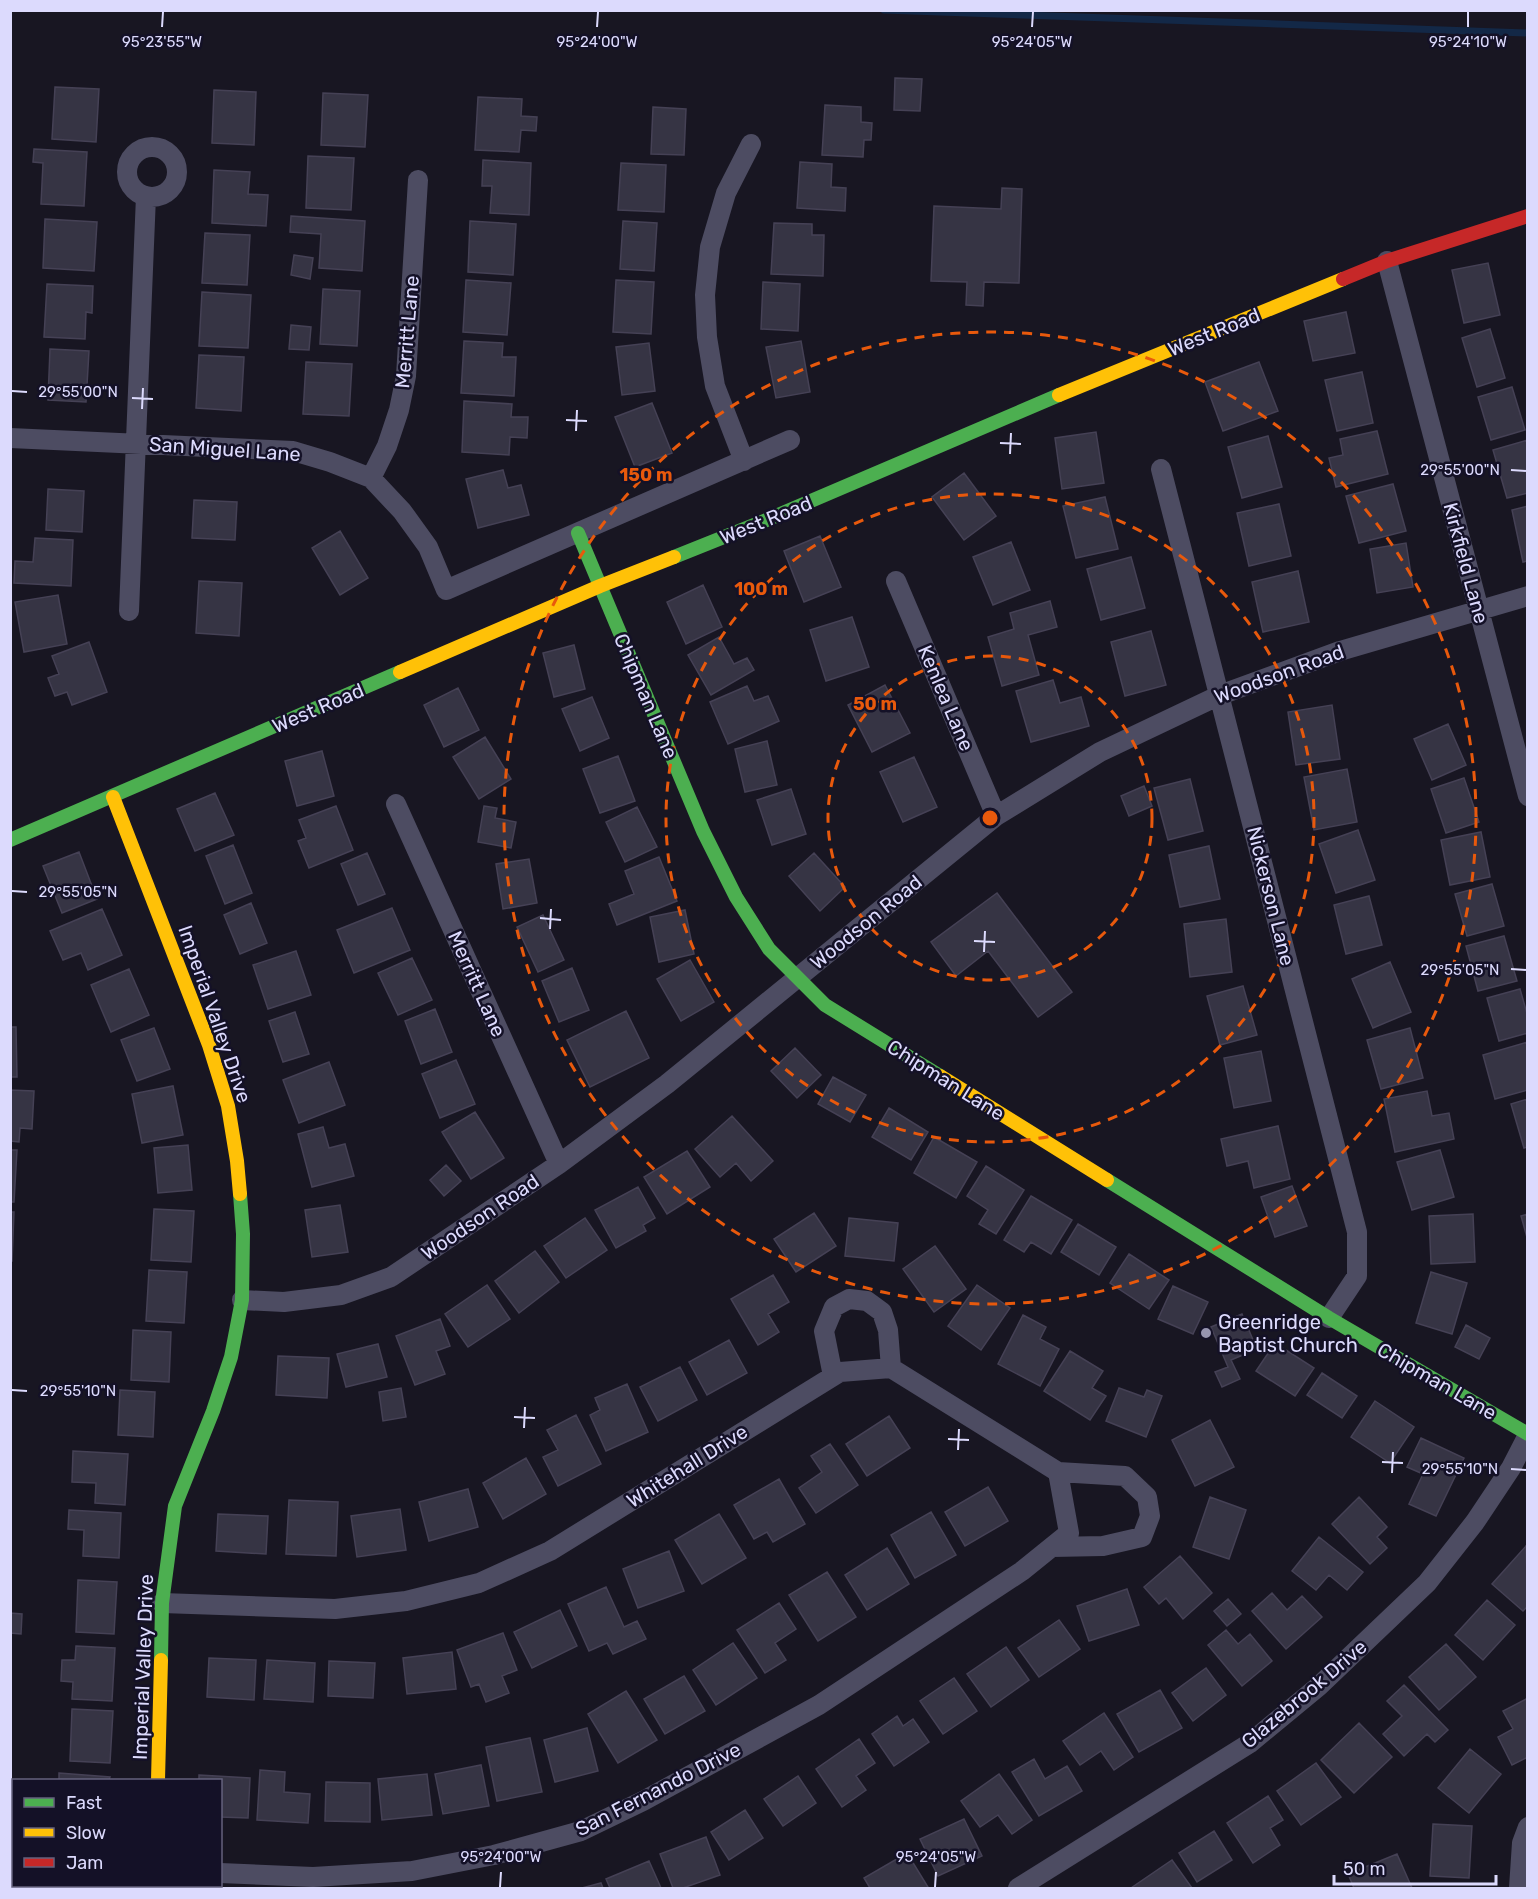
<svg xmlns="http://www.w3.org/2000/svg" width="1538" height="1899" viewBox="0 0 1538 1899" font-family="Rubik,sans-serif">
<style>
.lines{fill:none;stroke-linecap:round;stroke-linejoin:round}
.stream{stroke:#132847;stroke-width:7}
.building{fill:#363444;stroke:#454155;stroke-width:1.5}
.street{stroke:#4d4c62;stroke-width:20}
.fast{stroke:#4caf50;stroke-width:14}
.slow{stroke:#ffc107;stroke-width:14}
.jam{stroke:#c62828;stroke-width:14}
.ticks{fill:none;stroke:#dcdafd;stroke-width:2}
.ring{fill:none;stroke:#e8590c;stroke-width:3;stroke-dasharray:10 8}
.poi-dot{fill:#9795b0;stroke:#141127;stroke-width:2}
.labels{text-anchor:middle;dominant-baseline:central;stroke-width:5;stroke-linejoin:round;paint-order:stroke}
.street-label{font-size:20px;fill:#dcdafd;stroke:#141127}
.poi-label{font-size:20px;fill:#dcdafd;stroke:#141127;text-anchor:start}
.ticks-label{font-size:15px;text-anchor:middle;fill:#dcdafd;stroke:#141127;stroke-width:5;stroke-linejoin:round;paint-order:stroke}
.centre{fill:#e8590c;stroke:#141127;stroke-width:3}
.ring-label{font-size:18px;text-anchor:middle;font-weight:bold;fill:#e8590c;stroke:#141127;stroke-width:5;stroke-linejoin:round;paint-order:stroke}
</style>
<rect width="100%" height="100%" fill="#181622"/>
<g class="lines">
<path class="stream" d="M884,10l644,23"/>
</g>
<path class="building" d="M895,78l27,1 -2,32 -26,-1z
M55,87l44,2 -3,53 -44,-3z
M214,90l42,2 -2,53 -42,-2z
M323,93l45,2 -3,52 -44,-2z
M478,97l44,2 -1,17 16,1 -1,14 -15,-1 -2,22 -44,-2z
M825,105l36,2v15l11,1 -1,17h-7l-1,17 -41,-2z
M653,107l33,2 -2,46 -33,-1z
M34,149l53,3 -3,54 -43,-2 2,-41 -10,-1z
M308,156l46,2 -3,52 -45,-2z
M483,160l48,3 -2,52 -39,-2 2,-27h-10z
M800,162l32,2 -1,23 15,1 -1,23 -48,-3z
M621,163l45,2 -2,47 -46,-2z
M214,170l36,2 -2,22 20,1 -2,31 -54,-3z
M1002,188l20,1 -3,94 -35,-1 -1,24 -17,-1 1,-23 -36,-1 3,-75 67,3z
M291,216l74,5 -3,50 -43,-3 2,-34 -31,-2z
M45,219l52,3 -3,49 -51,-3z
M470,221l46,3 -3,51 -45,-3z
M623,221l34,2 -3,48 -34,-2z
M774,223l38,1v11h12l-1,41 -52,-2z
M205,233l45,2 -3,50 -45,-2z
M294,255l19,3 -3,21 -19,-4z
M1488,263l12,52 -36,8 -12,-53z
M466,280l45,3 -4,52 -44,-3z
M616,280l38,2 -3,52 -38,-2z
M763,282l37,2 -2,47 -37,-2z
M47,284l46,2 -1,27 -6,-1 -1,27 -41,-2z
M323,289l37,2 -3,55 -37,-2z
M202,292l49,3 -3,53 -49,-2z
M1346,312l9,41 -42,8 -9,-40z
M291,325l20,2 -2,23 -20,-1z
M1490,329l15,49 -28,9 -15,-49z
M464,341l39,2 -1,14h14l-2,39 -53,-3z
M801,341l9,51 -34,6 -10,-51z
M649,343l6,48 -33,4 -6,-48z
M50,349l39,2 -3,51 -38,-2z
M199,355l45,2 -3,54 -45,-3z
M306,362l46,2 -3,52 -46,-2z
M1259,362l19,49 -55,20 -18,-49z
M1362,372l11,51 -36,8 -12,-51z
M1512,387l13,43 -34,10 -13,-43z
M464,401l48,3 -1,13h17l-1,21 -17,-1 -1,18 -47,-3z
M652,403l20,50 -37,14 -20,-50z
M1377,431l11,43 -52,13 -7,-29 14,-3 -3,-16z
M1096,432l8,51 -42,6 -7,-51z
M1268,436l14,51 -40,11 -14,-51z
M1528,440v53l-21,5 -14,-48z
M503,470l5,18 13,-3 8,30 -51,13 -12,-49z
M964,473l32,43 -32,24 -32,-43z
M1393,484l13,47 -47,12 -13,-47z
M48,489l36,2 -2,41 -36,-2z
M1105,497l13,52 -42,9 -13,-52z
M194,500l43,2 -2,38 -43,-2z
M1279,504l12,52 -42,10 -12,-53z
M1528,506v55l-5,1 -11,-52z
M340,531l28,47 -28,17 -28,-47z
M820,536l21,51 -37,15 -20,-51z
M35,538l38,2 -2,46 -57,-3 1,-22 18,1z
M1011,542l19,48 -37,15 -20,-48z
M1406,543l7,44 -36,6 -7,-44z
M1131,557l14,51 -44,12 -14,-51z
M1298,571l11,51 -46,10 -11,-50z
M199,581l43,2 -3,53 -43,-3z
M703,585l19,42 -36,17 -19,-42z
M58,595l9,49 -43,8 -9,-50z
M1050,601l7,26 -29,8 11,40 -37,11 -14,-49 26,-8 -4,-16z
M852,617l17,50 -43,14 -16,-51z
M1151,631l15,54 -41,11 -14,-54z
M719,637l15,27 13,-6 7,12 -43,25 -23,-40z
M89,642l18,50 -35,13 -5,-13 -12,4 -7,-18 11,-4 -7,-18z
M574,645l11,44 -31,8 -11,-44z
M1053,680l7,23 21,-6 8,29 -58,16 -15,-51z
M885,685l25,48 -38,19 -24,-47z
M747,686l7,15 14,-5 11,25 -51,23 -18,-42z
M458,688l21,42 -35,17 -20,-42z
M592,697l17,41 -29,13 -18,-42z
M1332,705l8,54 -44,6 -8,-53z
M1448,724l18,41 -34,15 -18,-41z
M485,737l26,42 -32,20 -26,-42z
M767,741l10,44 -32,7 -10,-43z
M322,751l12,45 -37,10 -12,-45z
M618,756l17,45 -35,12 -17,-44z
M914,757l23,50 -34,15 -23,-50z
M1347,769l10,53 -43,8 -10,-53z
M1464,778l15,44 -33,11 -15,-44z
M1190,779l13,52 -35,9 -14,-52z
M1144,786l8,20 -23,10 -8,-20z
M791,789l15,45 -34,11 -15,-45z
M215,793l19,42 -39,16 -18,-42z
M336,806l17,44 -44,18 -11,-27 8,-3 -7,-18z
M484,806l13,2 -2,10 21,4 -5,26 -33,-6z
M637,807l20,40 -32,15 -19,-40z
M1358,830l17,50 -39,13 -17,-49z
M1481,832l9,45 -40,8 -9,-45z
M233,845l19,48 -27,11 -19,-48z
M1209,846l11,53 -40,8 -11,-52z
M79,852l18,47 -35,14 -19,-47z
M367,853l18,41 -27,11 -17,-41z
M814,853l31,34 -25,24 -31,-35z
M659,857l18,44 -60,24 -8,-21 25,-10 -9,-23z
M529,859l8,44 -34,6 -7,-45z
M1492,884l12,42 -37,10 -12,-42z
M997,893l75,99 -34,25 -50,-66 -32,25 -25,-34z
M1369,896l13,49 -36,9 -12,-49z
M251,903l16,40 -27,11 -16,-39z
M392,908l18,42 -56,23 -17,-43z
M102,909l20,46 -34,15 -7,-17 -18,7 -13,-29z
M685,910l9,44 -35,8 -9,-45z
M543,915l21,45 -26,12 -21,-45z
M1226,919l6,53 -42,5 -6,-53z
M1504,936l13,45 -39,10 -12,-45z
M296,951l15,44 -43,14 -15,-44z
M412,958l20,42 -34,15 -20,-42z
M690,960l24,42 -33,19 -24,-42z
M1390,962l21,50 -38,16 -21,-49z
M572,968l17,42 -30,12 -17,-41z
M129,969l20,46 -38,17 -20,-47z
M1243,986l14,49 -37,10 -13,-49z
M1520,989l8,28v16l-29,8 -12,-43z
M435,1009l17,43 -31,12 -16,-43z
M626,1011l23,47 -59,29 -23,-47z
M295,1012l14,42 -26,8 -14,-41z
M10,1027h6l1,50h-7z
M154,1028l16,41 -33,12 -16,-41z
M1410,1028l13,50 -42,11 -14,-49z
M1528,1042v48l-33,9 -12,-44z
M795,1048l26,27 -24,23 -26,-27z
M1261,1051l10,50 -37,7 -10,-50z
M456,1060l19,44 -35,14 -18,-44z
M329,1062l16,43 -46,18 -16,-43z
M833,1077l33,18 -16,27 -32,-18z
M173,1086l10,49 -41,8 -10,-49z
M10,1090l24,1 -2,38 -12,-1 -1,14 -9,-1z
M1427,1091l5,25 17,-3 5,26 -59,13 -11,-53z
M1528,1099v48l-4,1 -13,-44z
M889,1108l39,24 -17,28 -39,-23z
M475,1112l29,46 -33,21 -29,-47z
M732,1116l41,45 -22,20 -15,-18 -16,14 -25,-28z
M1278,1126l12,53 -36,9 -6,-27 -21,5 -6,-27z
M323,1127l6,21 16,-4 9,32 -42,11 -14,-53z
M934,1137l43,25 -21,36 -42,-25z
M188,1145l4,45 -34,3 -4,-45z
M10,1150h7l-3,52h-4z
M1440,1150l14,47 -42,13 -15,-48z
M687,1151l23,36 -43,27 -23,-37z
M446,1165l15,16 -17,15 -14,-16z
M986,1166l38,24 -28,44 -17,-10 9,-14 -21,-14z
M1292,1186l15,40 -32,11 -14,-40z
M638,1187l17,31 -12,7 3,6 -30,17 -21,-38z
M1031,1196l41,24 -21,34 -20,-12 -7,10 -20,-12z
M340,1205l8,47 -36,5 -7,-47z
M154,1209l40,2 -3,51 -40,-2z
M10,1212h4l-2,49h-2z
M814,1213l22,33 -40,26 -22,-33z
M1473,1214l2,48 -44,2 -2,-48z
M1528,1214v27l-7,-25z
M585,1218l22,32 -41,28 -22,-32z
M849,1218l49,5 -4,38 -49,-5z
M1078,1224l38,23 -17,28 -38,-23z
M935,1246l31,43 -32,23 -31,-43z
M535,1251l24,31 -40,31 -24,-32z
M1129,1254l40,26 -20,29 -39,-26z
M149,1270l38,2 -3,51 -38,-2z
M1431,1272l36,11 -15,51 -36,-11z
M773,1275l16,27 -21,12 11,18 -21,13 -27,-46z
M487,1285l23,34 -42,28 -23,-33z
M977,1285l33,23 -29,42 -33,-24z
M1173,1286l35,16 -15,32 -35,-15z
M1242,1314l15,35 -26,11 9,19 -18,8 -7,-15 13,-5 -17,-40z
M1023,1315l23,12 -6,12 19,10 -19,37 -42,-22z
M440,1319l10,27 -14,5 9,23 -30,11 -19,-49z
M1466,1325l24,13 -11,21 -24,-12z
M133,1330l38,2 -2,50 -38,-2z
M729,1340l18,33 -40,22 -18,-33z
M1275,1343l39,25 -19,28 -39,-25z
M378,1344l9,33 -41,10 -9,-33z
M1070,1351l33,20 -11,17 14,8 -16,24 -46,-29z
M278,1356l51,2 -2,40 -51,-3z
M680,1367l17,33 -39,21 -18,-34z
M1322,1373l35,23 -15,22 -35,-23z
M627,1384l21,48 -42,19 -16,-36 10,-5 -5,-12z
M401,1388l5,29 -23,4 -4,-29z
M1119,1388l25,9 3,-7 15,6 -16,41 -40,-16z
M120,1390l35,2 -2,45 -35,-2z
M1375,1401l39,26 -24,36 -39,-26z
M576,1415l25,49 -43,22 -15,-29 15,-7 -11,-20z
M889,1416l21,32 -43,28 -21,-32z
M1210,1420l24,47 -39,19 -23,-46z
M1421,1438l43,20 -28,58 -27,-12 14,-30 -16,-7z
M830,1444l28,41 -42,28 -17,-25 23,-16 -11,-16z
M73,1451l55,3 -3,51 -30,-2 1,-20 -24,-1z
M526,1458l20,36 -43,25 -20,-36z
M779,1479l26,45 -32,18 -6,-10 -13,7 -20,-34z
M988,1487l20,34 -43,25 -20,-34z
M468,1489l10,38 -49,14 -10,-39z
M1210,1497l36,13 -17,49 -36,-12z
M1359,1497l28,30 -10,10 10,11 -17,16 -38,-40z
M289,1500l49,2 -2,54 -50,-2z
M400,1509l6,41 -49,7 -6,-41z
M69,1510l52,3 -2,45 -36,-2 1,-26 -16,-1z
M931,1512l25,43 -41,23 -24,-43z
M218,1514l50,2 -2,38 -50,-3z
M719,1514l27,44 -44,26 -27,-44z
M1319,1537l44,35 -16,18 -18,-15 -13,15 -24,-19z
M1526,1546l2,60 -5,5 -31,-27z
M887,1548l22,36 -42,26 -22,-35z
M669,1551l15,40 -46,17 -15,-39z
M1180,1556l32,37 -29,26 -17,-21 -7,6 -15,-17z
M827,1572l29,45 -38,24 -29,-46z
M78,1580l39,2 -3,52 -38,-2z
M606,1587l18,40 13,-6 9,18 -33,15 -6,-11 -18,8 -21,-47z
M1127,1589l12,36 -50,16 -12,-35z
M1272,1593l15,17 15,-14 20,21 -36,32 -34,-38z
M1228,1599l13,15 -14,12 -13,-15z
M1487,1600l28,25 -32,35 -28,-25z
M779,1603l17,26 -21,14 11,17 -21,13 -28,-43z
M560,1610l17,36 -45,22 -18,-36z
M10,1613l12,1 -1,20 -11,-1z
M1059,1620l21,29 -41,28 -21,-29z
M1226,1630l12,14 12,-10 22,27 -30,25 -34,-41z
M503,1633l14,37 -15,6 7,17 -23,9 -7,-18 -8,3 -14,-37z
M733,1643l24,35 -41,27 -23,-35z
M1446,1644l30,33 -37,33 -30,-33z
M76,1646l39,2 -3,53 -40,-2 1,-17 -12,-1 1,-21h13z
M1006,1647l23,33 -38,27 -24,-33z
M452,1652l4,37 -49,5 -4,-36z
M209,1658l47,2 -2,40 -47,-3z
M267,1660l48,3 -2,39 -49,-3z
M329,1661l46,2 -2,35 -45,-2z
M1206,1668l20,27 -33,26 -21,-28z
M684,1676l21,35 -40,23 -21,-35z
M954,1678l23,33 -34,23 -23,-33z
M1404,1685l44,45 -13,12 -8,-8 -23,22 -21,-22 19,-18 -15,-15z
M1160,1690l22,38 -43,24 -22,-38z
M626,1691l31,49 -39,23 -30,-49z
M1528,1698v59l-16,8 -14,-28 15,-8 -10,-18z
M72,1709l41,2 -3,52 -40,-2z
M1104,1713l29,44 -19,13 -13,-19 -21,14 -17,-24z
M897,1716l6,10 10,-7 16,23 -35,24 -22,-32z
M1359,1723l33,34 -38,36 -33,-33z
M587,1728l11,43 -43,11 -11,-42z
M530,1738l12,54 -45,9 -11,-54z
M859,1739l16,24 -19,13 10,14 -24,17 -26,-38z
M1470,1749l31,25 -32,39 -31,-25z
M1034,1759l11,20 22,-13 15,25 -43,25 -27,-44z
M1316,1763l25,34 -40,28 -24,-34z
M481,1765l8,41 -46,8 -8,-40z
M260,1770l25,2 -1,20 26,2 -2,29 -51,-3z
M59,1773l51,4 -1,3h-50z
M427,1774l5,41 -50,5 -4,-41z
M999,1774l33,46 -20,14 -14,-19 -18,12 -19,-26z
M199,1775l51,3 -2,40 -28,-1v-37h-21z
M798,1776l18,27 -33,23 -19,-27z
M326,1782l44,1v39l-45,-1z
M1268,1796l15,24 -13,8 10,17 -27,18 -26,-40z
M745,1810l18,28 -34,22 -18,-28z
M964,1819l18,37 -44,20 -18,-37z
M1433,1824l39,2 -3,52 -39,-2z
M1214,1831l18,29 -35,22 -18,-29z
M706,1837l14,38 -37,13h-10l-13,-34z
M907,1853l21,34 -3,1h-55l-6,-10z
M1397,1854l15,34h-58l-6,-14z
M1172,1860l20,28h-61z
M649,1861l12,27h-51l-4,-9z
M601,1883l2,5h-21z
M56,1886h47v2h-47z"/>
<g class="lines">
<path class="street" d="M127 172a25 25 0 1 1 50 0a25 25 0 1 1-50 0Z
M1387,261l141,535
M10,438l283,13 37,11 41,16 31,33 26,36 18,43 344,-150
M744,461l-29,-75 -8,-49 -2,-42 5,-48 16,-54 25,-49
M1161,469l196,763v44l-28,42
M371,478l16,-32 12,-36 7,-34 12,-196
M896,581l100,235
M129,611l17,-415
M396,804l163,360
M242,1300l42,2 57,-7 50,-18 168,-113 108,-80 329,-268 104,-64 120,-57 120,-44 188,-55
M833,1376l-9,-45 10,-24 15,-8 18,2 15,11 6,18 3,38
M1052,1547l51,-1 39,-9 8,-21 -3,-19 -22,-21 -67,-4
M162,1603l173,6 71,-8 73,-18 71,-32 290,-179 51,-4 167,104 11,61 -47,38 -203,134 -176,96 -62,30 -87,24 -82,16 -99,6 -93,-4
M1018,1888l232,-145 69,-57 108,-103 48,-61 36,-54 17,-33
M1519,1888l3,-45 6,-16"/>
<path class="fast" d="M578,533l125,298 33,66 33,52 56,56 115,71
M674,557l90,-36 295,-126
M10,840l390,-168
M1107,1180l222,138 199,116
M161,1660l1,-57 13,-97 38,-95 18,-54 11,-57 1,-66 -3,-40
M156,1886v2"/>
<path class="slow" d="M1059,395l284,-116
M400,672l200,-86 74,-29
M113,797l96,248 19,61 9,55 3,33
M940,1076l167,104
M158,1780l3,-120"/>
<path class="jam" d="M1343,279l44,-18 141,-45"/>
</g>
<path class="ticks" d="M162,27l1,-15M597,27l1,-15M1032,27l1,-15M1468,27v-15M12,391l15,1M132,398l21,1M142,409l1,-21M566,420l21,1M576,431l1,-21M1000,443l21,1M1010,454l1,-21M1511,470l15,1M12,891l15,1M540,918l21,2M550,929l1,-20M974,941l21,1M984,952l1,-21M1511,969l15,1M12,1390l15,1M514,1417l21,1M524,1428l1,-21M948,1439l21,1M958,1450l1,-21M1382,1462l21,1M1511,1469l15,1M1392,1473l1,-21M500,1887l1,-15M935,1887l1,-15"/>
<g class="ring">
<circle cx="990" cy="818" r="162"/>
<circle cx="990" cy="818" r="324"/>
<circle cx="990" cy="818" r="486"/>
</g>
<circle class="poi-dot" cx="1206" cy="1333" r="6"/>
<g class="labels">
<g class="street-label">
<text transform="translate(407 332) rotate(-85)">Merritt Lane</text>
<text transform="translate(1214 332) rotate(-22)">West Road</text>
<text transform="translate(225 449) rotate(4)">San Miguel Lane</text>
<text transform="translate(766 520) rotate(-22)">West Road</text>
<text transform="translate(1466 563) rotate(75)">Kirkfield Lane</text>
<text transform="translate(1279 674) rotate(-20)">Woodson Road</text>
<text transform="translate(646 696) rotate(67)">Chipman Lane</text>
<text transform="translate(946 698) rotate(67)">Kenlea Lane</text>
<text transform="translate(318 708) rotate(-23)">West Road</text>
<text transform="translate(1271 896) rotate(76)">Nickerson Lane</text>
<text transform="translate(866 922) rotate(-39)">Woodson Road</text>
<text transform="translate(477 984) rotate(66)">Merritt Lane</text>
<text transform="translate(215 1014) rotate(71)">Imperial Valley Drive</text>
<text transform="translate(946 1080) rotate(32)">Chipman Lane</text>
<text transform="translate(480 1217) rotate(-34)">Woodson Road</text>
<text transform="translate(1437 1381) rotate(30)">Chipman Lane</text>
<text transform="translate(687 1466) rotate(-32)">Whitehall Drive</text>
<text transform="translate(143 1667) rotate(-88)">Imperial Valley Drive</text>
<text transform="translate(1304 1694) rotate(-40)">Glazebrook Drive</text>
<text transform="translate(658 1789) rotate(-27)">San Fernando Drive</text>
</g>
<g class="poi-label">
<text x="1218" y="1322">Greenridge<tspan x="1218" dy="23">Baptist Church</tspan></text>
</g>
</g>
<g class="ticks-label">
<text x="162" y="47">95°23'55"W</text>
<text x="597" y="47">95°24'00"W</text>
<text x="1032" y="47">95°24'05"W</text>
<text x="1468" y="47">95°24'10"W</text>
<text x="78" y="397">29°55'00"N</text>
<text x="1460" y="475">29°55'00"N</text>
<text x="78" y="897">29°55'05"N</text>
<text x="1460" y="975">29°55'05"N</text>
<text x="78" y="1396">29°55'10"N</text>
<text x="1460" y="1474">29°55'10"N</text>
<text x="501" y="1862">95°24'00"W</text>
<text x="936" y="1862">95°24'05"W</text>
</g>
<circle cx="990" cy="818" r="9" class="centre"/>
<g class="ring-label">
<text x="646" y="481">150 m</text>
<text x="761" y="595">100 m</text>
<text x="875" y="710">50 m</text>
</g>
<rect width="1538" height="1899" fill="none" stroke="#dcdafd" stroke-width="24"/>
<rect x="12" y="1779" width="210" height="108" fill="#141127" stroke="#64617d" stroke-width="1.5"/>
<rect x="24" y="1798" width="30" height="9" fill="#4caf50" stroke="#64617d" stroke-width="1.5"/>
<text x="66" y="1809" font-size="18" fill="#dcdafd">Fast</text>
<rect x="24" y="1828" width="30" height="9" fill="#ffc107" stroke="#64617d" stroke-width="1.5"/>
<text x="66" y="1839" font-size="18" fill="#dcdafd">Slow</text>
<rect x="24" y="1858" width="30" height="9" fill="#c62828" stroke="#64617d" stroke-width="1.5"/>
<text x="66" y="1869" font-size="18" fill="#dcdafd">Jam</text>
<path d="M1334 1875v9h162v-9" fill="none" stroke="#dcdafd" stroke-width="3"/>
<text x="1343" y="1875" font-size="18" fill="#dcdafd" stroke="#141127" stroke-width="4.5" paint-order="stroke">50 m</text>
</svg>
